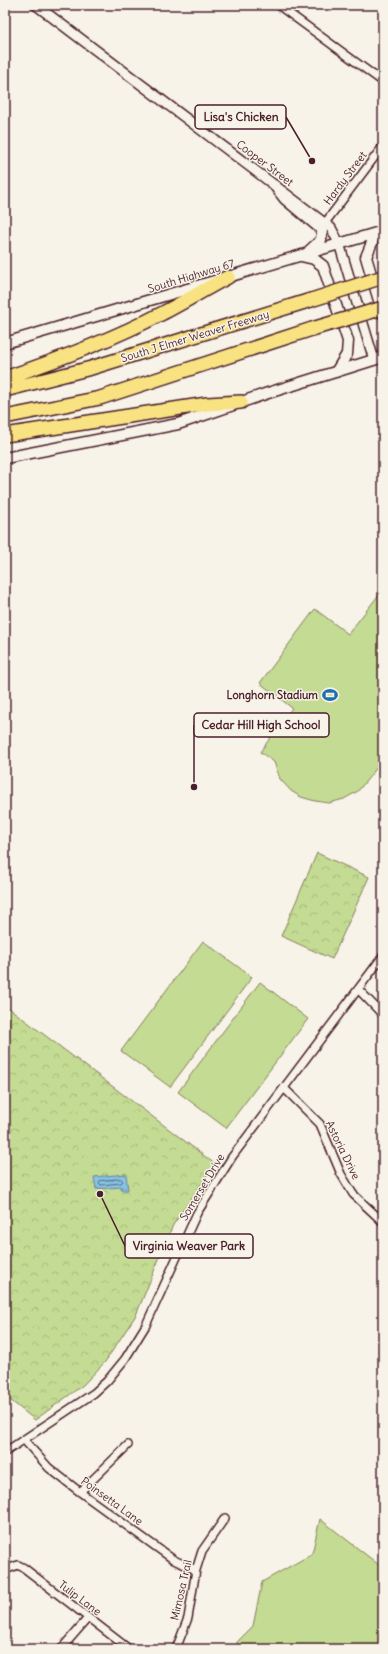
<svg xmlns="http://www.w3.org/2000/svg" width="388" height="1654" viewBox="0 0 388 1654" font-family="Delius,sans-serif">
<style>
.green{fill:#c3db92;stroke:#867d5e}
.park{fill:url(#park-crowns);stroke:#867d5e}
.water{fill:url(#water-ripples);stroke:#6d829a}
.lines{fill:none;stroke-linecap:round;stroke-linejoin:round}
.shore{stroke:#616175;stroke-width:1}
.minor-casing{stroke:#4a1f2b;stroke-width:10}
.tertiary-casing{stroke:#4a1f2b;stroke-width:12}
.secondary-casing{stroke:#4a1f2b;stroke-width:13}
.motorway-casing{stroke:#4a1f2b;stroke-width:16}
.minor{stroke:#f7f3e8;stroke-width:7}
.tertiary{stroke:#f7f3e8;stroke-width:9}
.secondary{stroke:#f7f3e8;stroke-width:10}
.motorway{stroke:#f8e281;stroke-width:13}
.motorway-bridge-casing{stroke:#4a1f2b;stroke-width:16;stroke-linecap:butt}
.motorway-bridge{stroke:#f8e281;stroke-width:13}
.labels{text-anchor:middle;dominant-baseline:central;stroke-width:3;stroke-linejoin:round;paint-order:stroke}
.street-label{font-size:11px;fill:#4a1f2b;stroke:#f7f3e8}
.poi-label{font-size:11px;font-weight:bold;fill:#4a1f2b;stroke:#f7f3e8;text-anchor:end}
.leader{fill:none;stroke:#4a1f2b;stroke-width:1.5}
.callout-dot{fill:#4a1f2b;stroke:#f7f3e8;stroke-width:1.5}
.callout{fill:#f7f3e8;stroke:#4a1f2b;stroke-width:1.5}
.callout-label{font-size:12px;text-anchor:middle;font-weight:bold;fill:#4a1f2b}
</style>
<defs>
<pattern id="park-crowns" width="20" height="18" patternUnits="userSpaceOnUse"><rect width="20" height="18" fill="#c3db92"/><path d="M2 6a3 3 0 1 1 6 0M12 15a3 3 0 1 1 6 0" fill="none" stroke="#a9bc7e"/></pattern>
<pattern id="water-ripples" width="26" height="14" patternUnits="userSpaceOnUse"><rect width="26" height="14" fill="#84c4e4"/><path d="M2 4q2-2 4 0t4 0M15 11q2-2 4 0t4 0" fill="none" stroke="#74a8c4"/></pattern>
</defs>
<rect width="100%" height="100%" fill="#f7f3e8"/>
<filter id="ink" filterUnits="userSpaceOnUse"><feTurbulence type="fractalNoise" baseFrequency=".025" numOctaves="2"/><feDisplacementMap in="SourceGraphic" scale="8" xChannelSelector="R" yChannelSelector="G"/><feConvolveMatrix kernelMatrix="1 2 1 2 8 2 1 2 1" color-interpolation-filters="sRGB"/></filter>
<g filter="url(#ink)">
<path class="green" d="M381,592l2,1v167l-25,31 -14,8 -15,4 -14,-2 -14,-4 -10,-6 -11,-12 -6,-17 -14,-10 32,-44 -32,-25 55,-74 33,25z
M203,941l49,36 -82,110 -49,-36z
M260,982l48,37 -82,109 -48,-36z
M320,1519l63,49v81h-146v-7l16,-16 9,-44 50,-28z"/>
<path class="park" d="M317,853l52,24 -37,82 -51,-23z
M5,1005l210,159 -42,61 -37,90 -31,47 -22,23 -48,35 -30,-24z"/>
<path class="water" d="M126,1174l2,16h-6l-1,-3 -25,2 -2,-12z"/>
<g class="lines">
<path class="shore" d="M121,1179l2,2 -2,2 -20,2 -2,-2 1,-2z"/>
<defs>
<path id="minor" d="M278,5l105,77
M325,223l58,-77
M358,989l25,26
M284,1088l36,36 21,50 12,20 30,28
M24,1440l25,28 31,24 94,68 22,10
M5,1452l89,-59 13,-12 18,-22 21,-34 51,-112 35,-56 151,-201
M80,1492l48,-47
M5,1570l13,-5 6,3 105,81
M61,1649l27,-31
M176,1649l12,-31 8,-48 6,-19 23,-33"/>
<path id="tertiary" d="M36,5l295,223 8,15 35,117"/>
<path id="secondary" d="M275,186l10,13 37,31 -1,10 -12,11
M376,233l-10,24 17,57
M301,256l13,3 9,7 25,75 -1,13 -11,18
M5,343l378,-112
M5,458l173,-34 90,-31 115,-36"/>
<path id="motorway" d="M5,378c53,-18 106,-38 156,-64 22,-11 44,-25 67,-37
M5,390l86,-22 220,-68
M5,417l95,-19 212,-69
M5,435l202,-31 34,-2"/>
</defs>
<use href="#minor" class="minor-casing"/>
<use href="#tertiary" class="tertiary-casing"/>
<use href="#secondary" class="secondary-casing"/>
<use href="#motorway" class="motorway-casing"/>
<use href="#minor" class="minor"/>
<use href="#tertiary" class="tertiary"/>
<use href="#secondary" class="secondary"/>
<use href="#motorway" class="motorway"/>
<defs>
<path id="motorway-bridge" d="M311,300l72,-23
M312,329l71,-21"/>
</defs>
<use href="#motorway-bridge" class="motorway-bridge-casing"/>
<use href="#motorway-bridge" class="motorway-bridge"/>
</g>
</g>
<defs>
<symbol id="stadium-bare" viewBox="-9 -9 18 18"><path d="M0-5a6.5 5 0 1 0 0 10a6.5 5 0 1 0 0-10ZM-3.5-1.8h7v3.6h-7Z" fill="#1f6fb2" stroke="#f7f3e8" stroke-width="2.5" paint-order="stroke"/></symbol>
</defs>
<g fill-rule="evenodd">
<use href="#stadium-bare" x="319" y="684" width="22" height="22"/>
</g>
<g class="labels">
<g class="street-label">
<text transform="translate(265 163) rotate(37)">Cooper Street</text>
<text transform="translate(345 178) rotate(-53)">Hardy Street</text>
<text transform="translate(191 276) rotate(-17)">South Highway 67</text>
<text transform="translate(195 336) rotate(-17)">South J Elmer Weaver Freeway</text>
<text transform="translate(343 1150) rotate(64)">Astoria Drive</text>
<text transform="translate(202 1187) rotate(-59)">Somerset Drive</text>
<text transform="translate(112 1501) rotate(36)">Poinsetta Lane</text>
<text transform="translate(181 1590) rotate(-77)">Mimosa Trail</text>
<text transform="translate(80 1598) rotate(37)">Tulip Lane</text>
</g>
<g class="poi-label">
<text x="318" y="695">Longhorn Stadium</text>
</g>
</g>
<path class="leader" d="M312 161L286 117M194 787L194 725M100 1194L125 1246"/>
<g class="callout-dot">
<circle cx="312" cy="161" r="4"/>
<circle cx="194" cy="787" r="4"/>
<circle cx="100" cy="1194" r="4"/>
</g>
<g class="callout">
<rect x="195" y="105" width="91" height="24" rx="4"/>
<rect x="194" y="713" width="135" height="24" rx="4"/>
<rect x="125" y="1234" width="128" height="24" rx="4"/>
</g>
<g class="callout-label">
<text x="241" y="121">Lisa's Chicken</text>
<text x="261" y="729">Cedar Hill High School</text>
<text x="189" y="1250">Virginia Weaver Park</text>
</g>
<rect width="388" height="1654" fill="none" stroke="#f7f3e8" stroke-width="20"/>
<rect x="10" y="10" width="368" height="1634" fill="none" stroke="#4a1f2b" stroke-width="1.5" filter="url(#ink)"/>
</svg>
